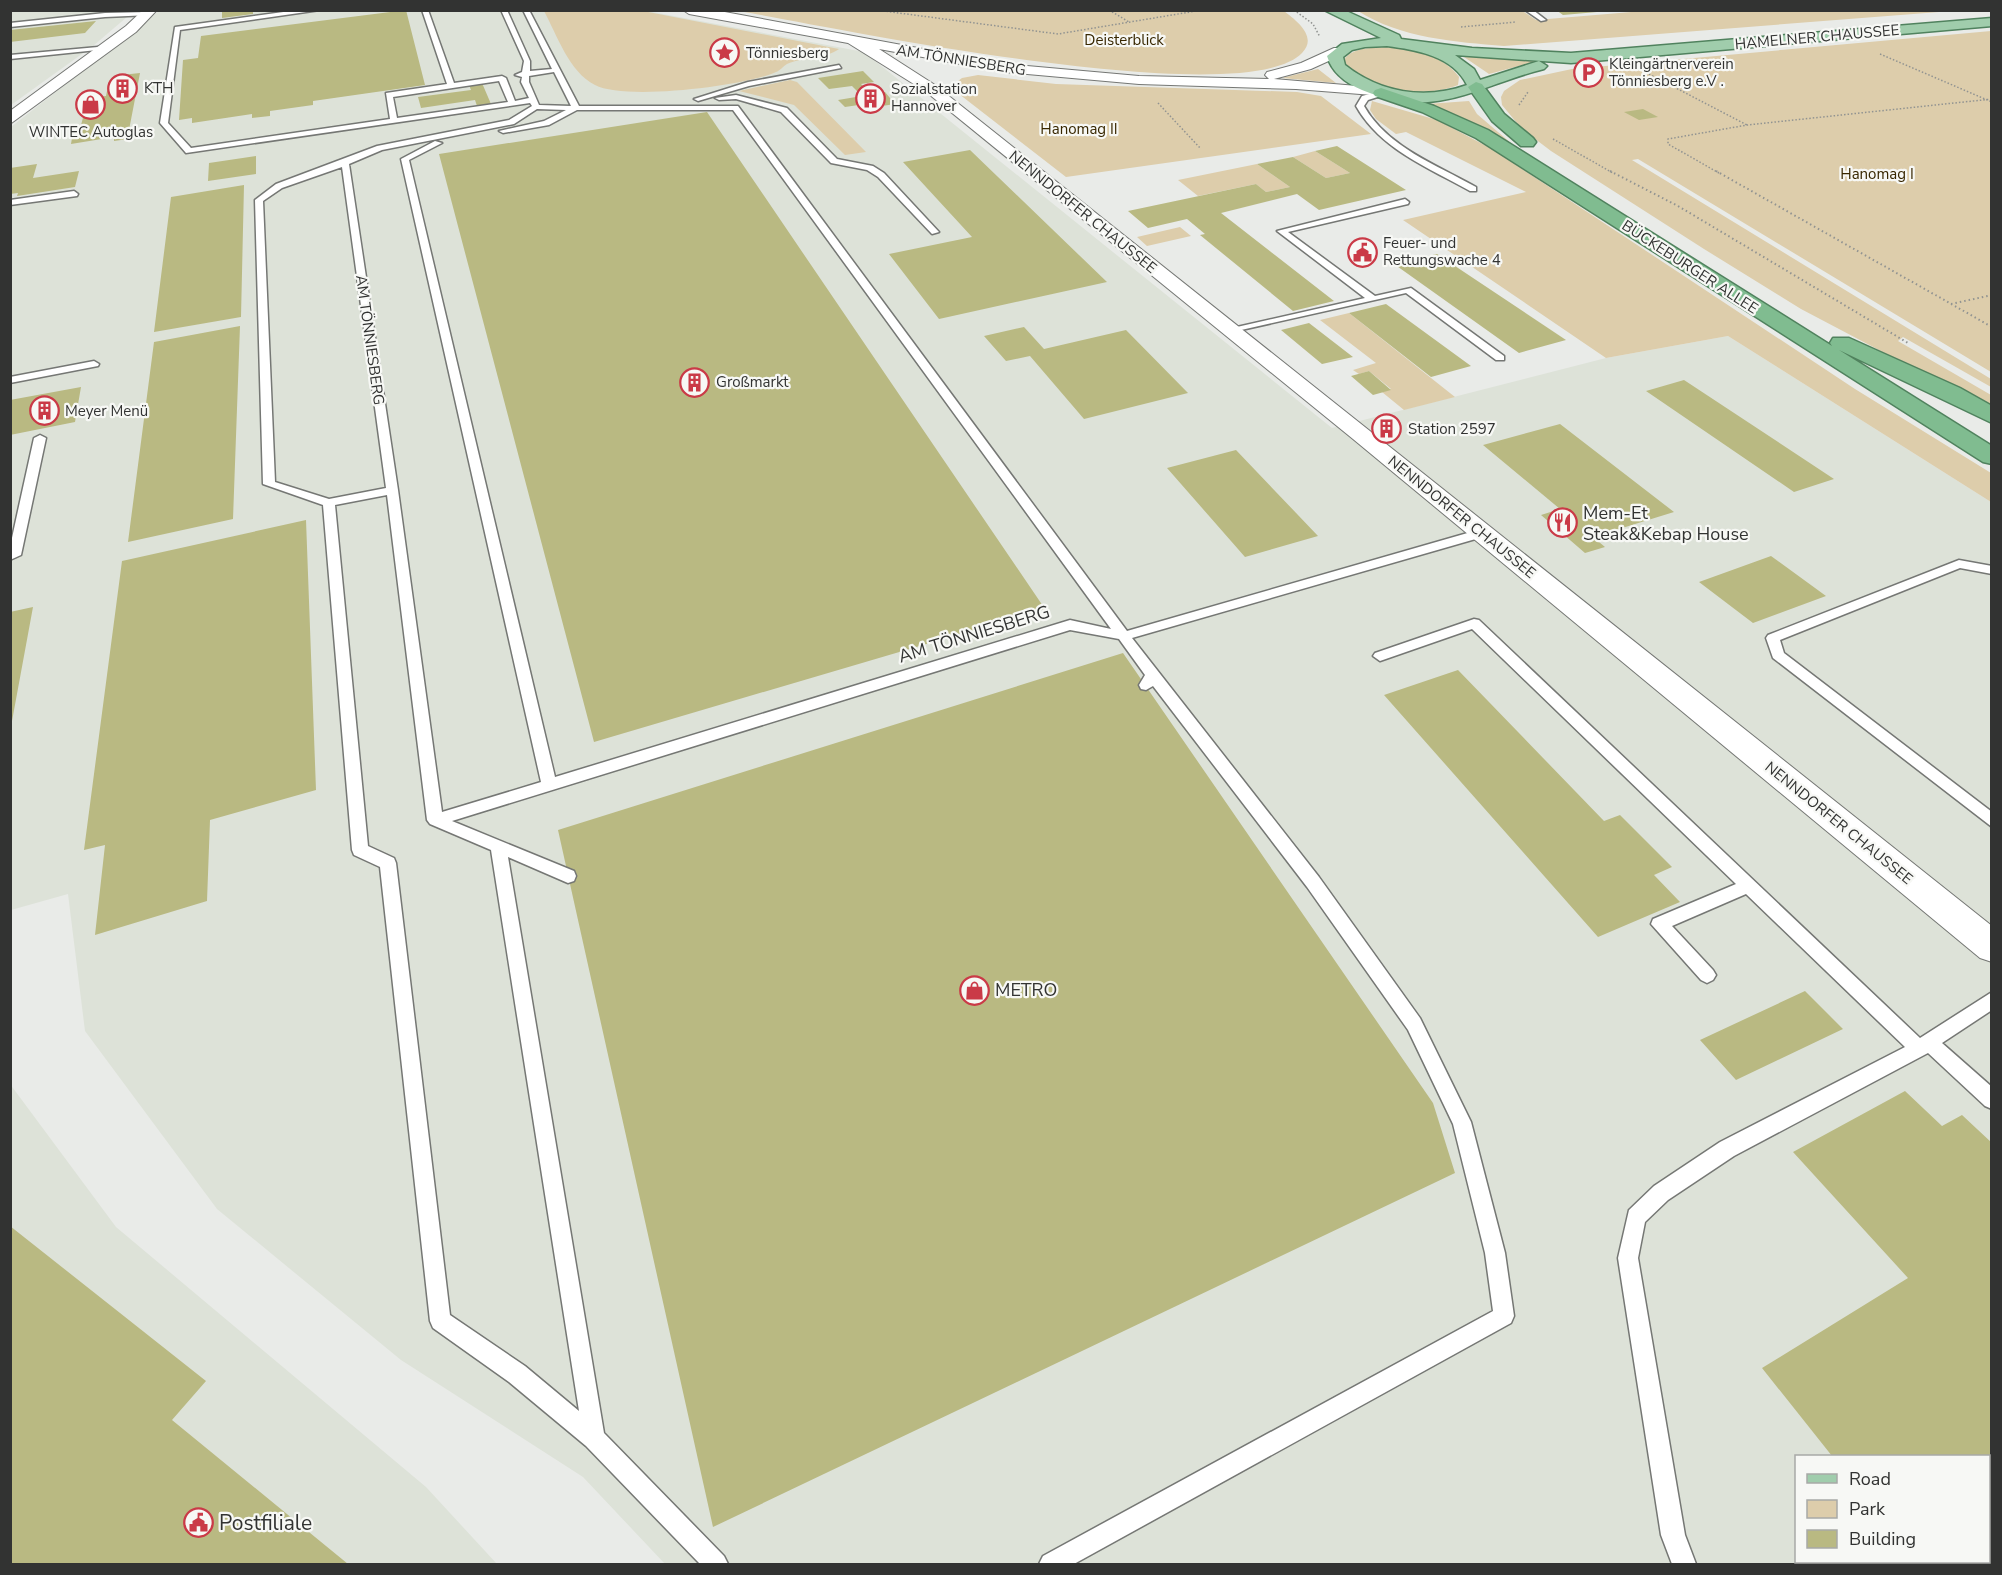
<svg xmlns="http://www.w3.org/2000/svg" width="2002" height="1575" viewBox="0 0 2002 1575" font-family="'Nunito Sans',sans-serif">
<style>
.built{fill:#dde2d8;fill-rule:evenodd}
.green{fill:#ddcdab}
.building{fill:#b9b982}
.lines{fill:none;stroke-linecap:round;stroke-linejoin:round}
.service-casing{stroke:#757774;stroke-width:3}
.minor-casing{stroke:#757774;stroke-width:2}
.primary-casing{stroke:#50825e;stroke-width:3}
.trunk-casing{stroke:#50825e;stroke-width:3}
.path-far1{stroke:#919391;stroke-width:1.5;stroke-dasharray:1.5 2;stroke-linecap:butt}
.path{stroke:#919391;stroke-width:2;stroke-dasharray:1.5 3;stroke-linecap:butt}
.service{fill:#fff;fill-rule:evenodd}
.minor{fill:#fff;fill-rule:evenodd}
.primary{fill:#a0cdac;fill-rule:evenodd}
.trunk{fill:#80bc90;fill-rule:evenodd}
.labels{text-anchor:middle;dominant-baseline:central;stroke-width:4.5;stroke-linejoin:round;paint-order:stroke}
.far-street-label{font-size:15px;fill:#323332;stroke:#f7f8f5}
.far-park-label{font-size:15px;fill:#382700;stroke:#f7f8f5}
.far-poi-label{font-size:15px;fill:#323332;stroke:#f7f8f5;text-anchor:start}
.poi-label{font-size:18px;fill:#323332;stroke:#f7f8f5;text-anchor:start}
.street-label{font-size:18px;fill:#323332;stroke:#f7f8f5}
.near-poi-label{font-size:21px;fill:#323332;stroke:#f7f8f5;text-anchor:start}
</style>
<rect width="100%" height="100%" fill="#e9ebe8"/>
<path class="built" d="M11,11h123l-41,35 -82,59z
M159,11h488l217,41 468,376 274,-70 122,-22 263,166v1062h-1326l-82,-87 -182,-117 -184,-151 -132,-178 -17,-137 -57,16v-783zM1796,1456h192v106h-192z
M10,1084l106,143 310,260 71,77h-486z"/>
<path class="green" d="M1521,10l15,10 119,-10 297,1 -448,35c-48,-4 -104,-8 -146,-35z
M544,11h99l196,38c-14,10 -36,8 -52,15 -4,2 -7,7 -11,8 -31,14 -151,29 -181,13 -26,-13 -38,-50 -51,-74z
M739,11h545c13,10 34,26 18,42 -59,61 -471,-26 -563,-42z
M1991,31v341l-353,-213 -6,1 359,219v8l-88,-50 -5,4 93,54v14l-190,-100 -97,-60 -153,-98 -29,-22 -20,-24 -1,-8 3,-6 16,-11 52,-11z
M1386,47c25,2 58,8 73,30l-1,8c-30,13 -98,8 -114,-25 8,-13 28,-12 42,-13z
M1464,57l1,-1 76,4 -52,14z
M1318,69l18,14 -54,-5z
M978,75l78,9 241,8 24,4 50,38 -305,43 -116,-90 12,-9z
M790,80l7,2 69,70 -21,3 -51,-50 -55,-14z
M1372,101l65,19 55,29 363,240 136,84v29l-263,-166 -122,22 -203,-138 123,-28 -120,-60 -10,2 -20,-15 -6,-9z
M1469,101l8,13 35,30 -85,-40z
M1315,151l35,22 -24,5 -33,-21z
M1257,164l33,23 -24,5 -10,-8 -58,12 -20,-16z
M1180,227l11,9 -44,10 -10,-9z
M1349,313l106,84 -51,13 -22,-18 9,-3 -22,-18 -10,3 -6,-4 23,-7 -56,-43z"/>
<path class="building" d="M222,10h31v4l-31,4z
M406,10l19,75 -112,16v4l-43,6v5l-18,2v-4l-60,9v-5l-13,2 4,-60 15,-2 3,-22z
M1556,10h41v2l-34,3z
M96,21l-11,12 -75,9v-12z
M863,71l11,11 -13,2 10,10 14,-2 10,12 -13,2 -3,-4 -34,5 -7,-7 24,-4 -10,-10 -23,3 -11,-11z
M140,73l-11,57 8,-1 -2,9 -21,3v-4l-43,7 1,-6 6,-1 10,-39 18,-2 3,-15 12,-6z
M482,83l9,21 -14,2 -2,-6 -54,8 -3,-11 53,-7 -2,-5z
M1643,109l15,8 -19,3 -15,-8z
M707,112l338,497 -451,133 -155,-588z
M1337,146l69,44 -87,20 -22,-16 -76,19 113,88 -41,10 -93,-76 5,-1 -18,-15 -39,9 -20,-17 128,-27 10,8 24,-5 -33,-23 36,-7 33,21 24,-5 -35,-22z
M970,150l137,132 -168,37 -50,-65 83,-17 -69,-75z
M256,156v18l-48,7 1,-18z
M37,164l-4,14 46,-7 -4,16 -58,9 1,-3 -8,1v-26z
M244,185l-3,132 -87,15 17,-135z
M1437,254l129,86 -47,13 -125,-89z
M1386,304l85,62 -40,11 -82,-64z
M1309,323l44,34 -31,7 -41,-34z
M240,326l-7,193 -105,23 26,-200z
M1024,327l20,22 82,-19 62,63 -104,26 -54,-63 -24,5 -22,-25z
M1369,371l22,19 -18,5 -22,-19z
M1684,380l150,99 -40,13 -148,-101z
M81,387l-6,35 -65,13v-35z
M1560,424l114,88 -81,25 12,10 -20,6 -44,-38 19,-6 -77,-64z
M1236,450l82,86 -73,21 -78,-89z
M306,520l10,270 -106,30 -3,81 -112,34 10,-90 -21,5 38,-289z
M1771,556l55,40 -73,27 -54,-41z
M33,607l-21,114h-2v-109z
M1123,653l310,450 22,70 -742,354 -155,-697z
M1458,670l146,151 16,-6 52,52 -18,8 26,27 -82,35 -214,-242z
M1805,991l38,38 -107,51 -36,-40z
M1905,1091l37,35 20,-11 30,28v421h-74l-3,-2h73v-106h-156l-70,-88 146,-90 -115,-126z
M10,1226l196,155 -34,39 176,144h-338z"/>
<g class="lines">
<defs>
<path id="service" d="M298,10h22l-140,20 -12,93 23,25 199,-29 -4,-26 61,-9 -25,-74h6l26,73 48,-7 4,2 9,23 14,-3 -8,-16 1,-5 -7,-2 7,-3 2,-11 -23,-51h6l23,51v10l22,-2 -29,-59h6l50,96h159l389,525 351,-101h8v6l-354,102 187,239 101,141 51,104 34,131 9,63 -3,7 -437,241h-35l4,-8 450,-245 -8,-58 -32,-129 -45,-94 -101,-143 -154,-201 -7,4 -5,-1 -2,-4 6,-10 -26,-36 -49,-9 -618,191 122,50 2,5 -2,5 -6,2 -60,-26 96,576 120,123 4,8h-28l-114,-118 -77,-64 -76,-54 -3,-7 -50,-454 -26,-12 -2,-5 -29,-345 -60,-21 -8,-284 21,-16 101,-38 132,-26 23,-14 -2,-3 -344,50 -26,-30 15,-96zM554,72l17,34 -32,-1 -10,-23v-6zM499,81l9,21 -111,16 -4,-21zM537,109l29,1 -22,11 -45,10 4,2 46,-8 28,-15h156l378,519 -41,-9 -515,157 -146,-617 33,-17 -7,-2 -34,18 140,623 -99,30 -44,-322 -49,-326 33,-14 132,-26zM342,167l44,321 -57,11 -54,-17 -12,-281 19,-13zM387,495l40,325 3,4 61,26 88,561 -54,-45 -75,-51 -54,-452 -2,-5 -26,-12 -33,-341z
M1525,10h8l13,10 -5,1z
M149,12l2,3 -46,2 -95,10v-4l95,-10z
M109,46l-2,3 -97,10v-4z
M839,65l2,3 -92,18 -51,15 -4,-2 54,-17z
M1381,91l3,4 -16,5 -4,6c23,41 73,59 112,81v4h-6c-41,-23 -90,-42 -114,-85l6,-10z
M736,95l51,13 50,51 36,7 11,7 55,59 -7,2 -54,-57 -11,-7 -36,-7 -50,-51 -45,-13 -17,1 -4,-2z
M74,191l4,3 -1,2 -67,9v-5z
M1405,199l4,3 -1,2 -120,28 87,64 36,-8 93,68v4h-8l-90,-67 -178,40v-4l137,-31 -88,-67z
M94,361l5,3 -1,2 -88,17v-6z
M40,435l6,3 -25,117 -11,5v-13l24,-109z
M1959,560l33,6v8l-32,-6 -180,72 4,13 208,159v15l-219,-169 -7,-20 2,-3z
M1474,619l5,1 441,418 72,-46v18l-50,33 50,44v22l-7,-3 -57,-53 -194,103 -66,44 -23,22 -7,36 47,277 11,29h-24l-11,-29 -43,-277 11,-48 25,-24 66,-44 185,-95 -159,-153 -74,32 41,44 3,5 -3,5 -6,3 -6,-3 -50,-56 2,-5 83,-35 -264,-255 -92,32 -7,-5 2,-3z"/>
<path id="minor" d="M143,10h14l-21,22 -126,92v-13l116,-85z
M683,10h31l290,54 135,12 130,3 -4,-4 2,-3 34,-9 33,-15h10v6l-33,15 -37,10 107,9 8,5 -3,3 -90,-7 -157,-5 -135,-12 -125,-23 56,36 1057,841v36l-12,-4 -627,-519 -428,-348 -77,-48 -159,-29z"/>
<path id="primary" d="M1324,10h20l55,25 2,4 71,9 99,5 421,-35v8l-421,37 -116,-8 19,14 6,11 59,-19 8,5 -3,3c-68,17 -108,52 -182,21 -16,-7 -30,-17 -35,-34l15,-12 39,-6zM1387,46c30,4 66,10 80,39 -42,15 -87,8 -122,-20l-2,-8 9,-7 13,-3z"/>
<path id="trunk" d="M1476,82l6,2 22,30 29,24 3,4 -3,4h-12l-29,-25 -24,-34z
M1381,88l53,18 54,24 344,216 -2,-3 3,-5h16l111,50 32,18v17l-153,-73 153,96v18l-9,-2 -507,-324 -54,-26 -47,-16 -2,-3 2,-3z"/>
</defs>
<use href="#service" class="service-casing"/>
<use href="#minor" class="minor-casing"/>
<use href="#primary" class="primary-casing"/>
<use href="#trunk" class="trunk-casing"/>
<path class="path-far1" d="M876,10l182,24 144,-24
M1109,10l20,12
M1294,10l19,14 7,13
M1461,27l55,-5
M1880,54l112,48
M1649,74l98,51
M1158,103l43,46
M1519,105l9,-13
M1553,139l60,34
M1719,173l-51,-29v-5l79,-14 245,-26"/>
<path class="path" d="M1610,171l68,35 230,137
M1716,171l276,156
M1951,304l41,-9"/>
<use href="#service" class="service"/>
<use href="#minor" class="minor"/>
<use href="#primary" class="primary"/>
<use href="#trunk" class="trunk"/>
</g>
<defs>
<symbol id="sight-ring" viewBox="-11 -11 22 22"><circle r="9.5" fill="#f7f8f5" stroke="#ca3a47" stroke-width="1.5"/><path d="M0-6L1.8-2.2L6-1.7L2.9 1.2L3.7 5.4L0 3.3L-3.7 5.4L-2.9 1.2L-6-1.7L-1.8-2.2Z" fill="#ca3a47"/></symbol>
<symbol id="parking-ring" viewBox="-11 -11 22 22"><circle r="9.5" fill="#f7f8f5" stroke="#ca3a47" stroke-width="1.5"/><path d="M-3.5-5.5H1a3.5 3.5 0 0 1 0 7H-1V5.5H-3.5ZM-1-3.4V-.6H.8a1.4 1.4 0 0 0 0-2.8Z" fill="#ca3a47"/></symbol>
<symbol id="building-ring" viewBox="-11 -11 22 22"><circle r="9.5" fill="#f7f8f5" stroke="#ca3a47" stroke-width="1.5"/><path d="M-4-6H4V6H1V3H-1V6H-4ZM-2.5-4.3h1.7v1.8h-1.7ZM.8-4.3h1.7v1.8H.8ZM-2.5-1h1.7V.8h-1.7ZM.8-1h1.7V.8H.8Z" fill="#ca3a47"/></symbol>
<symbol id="shop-ring" viewBox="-11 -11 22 22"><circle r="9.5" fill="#f7f8f5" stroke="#ca3a47" stroke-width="1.5"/><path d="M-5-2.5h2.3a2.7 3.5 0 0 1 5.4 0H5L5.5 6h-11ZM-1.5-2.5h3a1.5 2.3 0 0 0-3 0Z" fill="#ca3a47"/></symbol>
<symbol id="civic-ring" viewBox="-11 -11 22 22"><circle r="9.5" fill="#f7f8f5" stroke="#ca3a47" stroke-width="1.5"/><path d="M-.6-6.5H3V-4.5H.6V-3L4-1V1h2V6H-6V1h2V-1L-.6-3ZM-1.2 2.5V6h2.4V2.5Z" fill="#ca3a47"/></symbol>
<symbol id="restaurant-ring" viewBox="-11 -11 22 22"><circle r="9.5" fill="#f7f8f5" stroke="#ca3a47" stroke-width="1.5"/><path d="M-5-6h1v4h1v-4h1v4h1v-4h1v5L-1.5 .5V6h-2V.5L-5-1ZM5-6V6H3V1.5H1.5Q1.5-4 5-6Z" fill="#ca3a47"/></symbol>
</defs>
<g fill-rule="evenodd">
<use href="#sight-ring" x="708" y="36" width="33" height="33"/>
<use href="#parking-ring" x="1572" y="56" width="33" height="33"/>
<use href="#building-ring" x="106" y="72" width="33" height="33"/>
<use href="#building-ring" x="854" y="82" width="33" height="33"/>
<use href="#shop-ring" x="74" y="88" width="33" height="33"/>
<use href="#civic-ring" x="1346" y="236" width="33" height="33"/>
<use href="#building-ring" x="678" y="366" width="33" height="33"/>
<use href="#building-ring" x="28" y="394" width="33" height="33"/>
<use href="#building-ring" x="1370" y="412" width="33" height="33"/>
<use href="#restaurant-ring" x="1546" y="506" width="33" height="33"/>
<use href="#shop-ring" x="958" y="974" width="33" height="33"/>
<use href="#civic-ring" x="182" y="1506" width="33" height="33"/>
</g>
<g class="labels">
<g class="far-street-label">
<text transform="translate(1817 37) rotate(-5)">HAMELNER CHAUSSEE</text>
<text transform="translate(961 60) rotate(9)">AM TÖNNIESBERG</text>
<text transform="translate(1083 212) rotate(39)">NENNDORFER CHAUSSEE</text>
<text transform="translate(1690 267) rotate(33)">BÜCKEBURGER ALLEE</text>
<text transform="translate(370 340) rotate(82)">AM TÖNNIESBERG</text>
<text transform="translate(1462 517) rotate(39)">NENNDORFER CHAUSSEE</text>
<text transform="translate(1839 823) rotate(39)">NENNDORFER CHAUSSEE</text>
</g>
<g class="far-park-label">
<text x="1124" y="40">Deisterblick</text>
<text x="1079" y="129">Hanomag II</text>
<text x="1877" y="174">Hanomag I</text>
</g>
<g class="far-poi-label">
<text x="746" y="53">Tönniesberg</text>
<text x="1609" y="64">Kleingärtnerverein<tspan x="1609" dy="17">Tönniesberg e.V .</tspan></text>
<text x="144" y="88">KTH</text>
<text x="891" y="89">Sozialstation<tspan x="891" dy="17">Hannover</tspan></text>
<text x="91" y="132" text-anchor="middle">WINTEC Autoglas</text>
<text x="1383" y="243">Feuer- und<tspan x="1383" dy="17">Rettungswache 4</tspan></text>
<text x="716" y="382">Großmarkt</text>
<text x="65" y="411">Meyer Menü</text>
<text x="1408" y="429">Station 2597</text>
</g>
<g class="poi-label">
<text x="1583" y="513">Mem-Et<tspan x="1583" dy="21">Steak&amp;Kebap House</tspan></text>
<text x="995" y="990">METRO</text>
</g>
<g class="street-label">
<text transform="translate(974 634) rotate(-17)">AM TÖNNIESBERG</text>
</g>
<g class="near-poi-label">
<text x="219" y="1523">Postfiliale</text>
</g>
</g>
<rect width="2002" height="1575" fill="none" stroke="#323332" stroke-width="24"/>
<rect x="1795" y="1455" width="195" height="108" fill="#f7f8f5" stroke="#a8a9a7" stroke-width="1.5"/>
<rect x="1807" y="1474" width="30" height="9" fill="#a0cdac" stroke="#a8a9a7" stroke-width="1.5"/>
<text x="1849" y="1485" font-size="18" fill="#323332">Road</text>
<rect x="1807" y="1500" width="30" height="18" fill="#ddcdab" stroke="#a8a9a7" stroke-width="1.5"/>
<text x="1849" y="1515" font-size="18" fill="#323332">Park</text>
<rect x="1807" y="1530" width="30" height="18" fill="#b9b982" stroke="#a8a9a7" stroke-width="1.5"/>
<text x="1849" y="1545" font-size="18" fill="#323332">Building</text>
</svg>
